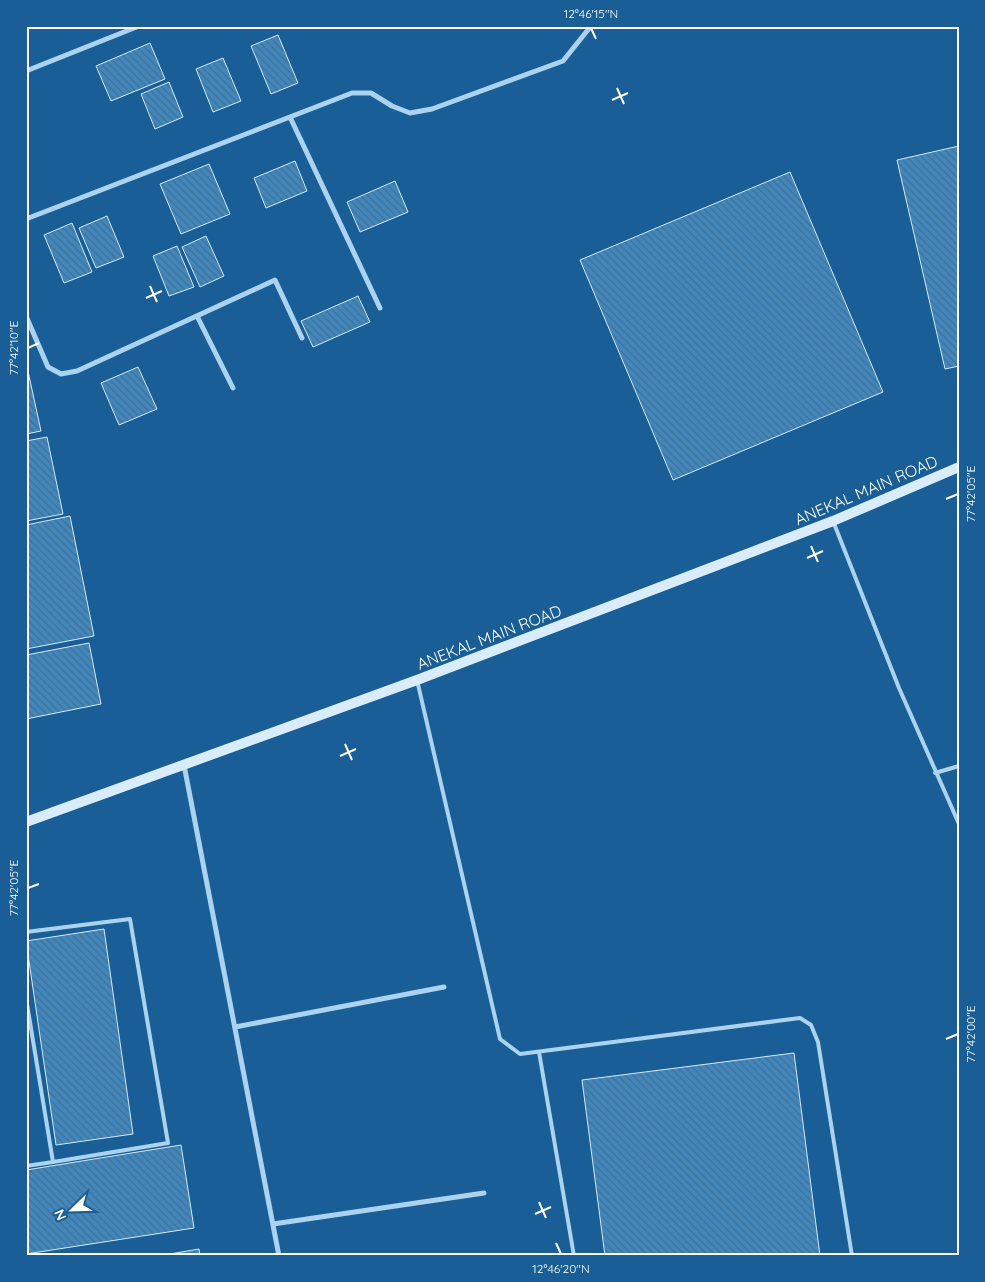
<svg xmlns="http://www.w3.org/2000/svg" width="985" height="1282" viewBox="0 0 985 1282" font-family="Quicksand,sans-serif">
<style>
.building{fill:url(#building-back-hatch);stroke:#d2eafb}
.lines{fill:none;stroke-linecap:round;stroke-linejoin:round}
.lane{stroke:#abd3f0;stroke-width:4}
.street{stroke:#abd3f0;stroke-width:5}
.secondary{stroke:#d9ecfb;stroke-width:10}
.ticks{fill:none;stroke:#fff;stroke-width:2}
.labels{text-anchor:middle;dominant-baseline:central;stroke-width:4;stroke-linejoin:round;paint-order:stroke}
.street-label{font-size:16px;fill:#fff;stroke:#195e96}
.neatline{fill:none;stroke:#fff;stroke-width:2}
.ticks-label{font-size:12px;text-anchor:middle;fill:#fff}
</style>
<defs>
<pattern id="building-back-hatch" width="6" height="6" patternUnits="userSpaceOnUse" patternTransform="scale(1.25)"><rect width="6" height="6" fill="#4187bd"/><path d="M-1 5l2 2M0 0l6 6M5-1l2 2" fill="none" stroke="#456f90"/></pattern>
</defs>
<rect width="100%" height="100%" fill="#195e96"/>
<path class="building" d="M278,35l20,48 -27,11 -20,-48z
M150,43l15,36 -54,22 -15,-35z
M223,58l18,43 -28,11 -17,-43z
M169,82l14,35 -28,12 -14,-35z
M959,146v220l-14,3 -48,-209z
M295,161l12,30 -41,17 -12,-30z
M209,164l21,50 -49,20 -21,-50z
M790,172l93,220 -210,88 -93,-220z
M395,181l13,31 -48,20 -13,-30z
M107,216l17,41 -28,11 -17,-40z
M72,223l20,49 -28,11 -20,-48z
M206,236l18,40 -24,11 -18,-40z
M177,246l17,41 -25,9 -16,-40z
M358,296l12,26 -57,25 -12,-26z
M26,362l15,69 -15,3z
M138,367l19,42 -38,16 -18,-42z
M47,437l16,77 -37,7v-80z
M70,516l24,120 -68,13v-124z
M89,643l12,61 -75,15v-64z
M104,929l29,205 -77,11 -30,-204z
M794,1053l26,203h-215l-23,-176z
M181,1145l13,83 -168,26v-84z
M199,1249l1,7h-42z"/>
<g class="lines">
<path class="lane" d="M833,521l66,167 60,136
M417,680l83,359 20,15 280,-36 11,7 7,17 34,214
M935,773l24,-7
M26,932l104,-13 38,224 -115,19
M26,998l27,164 -27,4
M539,1052l35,204"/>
<path class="street" d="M26,71l113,-45
M290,117l90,191
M26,219l326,-126h19l21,13 18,7 22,-4 131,-48 28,-35
M26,316l22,51 13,7 16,-3 198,-91 27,58
M197,316l36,72
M184,765l95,491
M235,1027l209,-40
M273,1224l211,-31"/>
<path class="secondary" d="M26,822l391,-142 416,-159 126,-54"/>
</g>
<path class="ticks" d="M591,28l5,11M617,88l7,16M612,100l16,-7M150,286l7,16M146,298l16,-7M28,348l11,-5M946,499l12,-5M811,546l7,16M807,558l16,-7M345,744l7,16M340,756l16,-7M28,888l11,-4M946,1039l12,-5M539,1202l7,16M535,1214l16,-7M556,1243l5,11"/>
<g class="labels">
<g class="street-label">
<text transform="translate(866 490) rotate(-23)">ANEKAL MAIN ROAD</text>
<text transform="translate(489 637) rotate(-21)">ANEKAL MAIN ROAD</text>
</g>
</g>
<rect width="985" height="1282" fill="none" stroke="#195e96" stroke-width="55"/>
<g transform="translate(72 1210) rotate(247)" stroke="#195e96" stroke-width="4" paint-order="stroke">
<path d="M0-4L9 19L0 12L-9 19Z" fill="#ffffff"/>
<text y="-8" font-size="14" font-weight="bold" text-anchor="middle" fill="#ffffff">N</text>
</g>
<rect x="28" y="28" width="930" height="1226" class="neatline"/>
<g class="ticks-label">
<text x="591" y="18">12°46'15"N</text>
<text transform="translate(14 348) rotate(-90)" y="4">77°42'10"E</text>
<text transform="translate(971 494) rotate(-90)" y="4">77°42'05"E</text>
<text transform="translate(14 888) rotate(-90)" y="4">77°42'05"E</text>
<text transform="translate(971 1034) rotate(-90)" y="4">77°42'00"E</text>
<text x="561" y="1273">12°46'20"N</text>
</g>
</svg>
